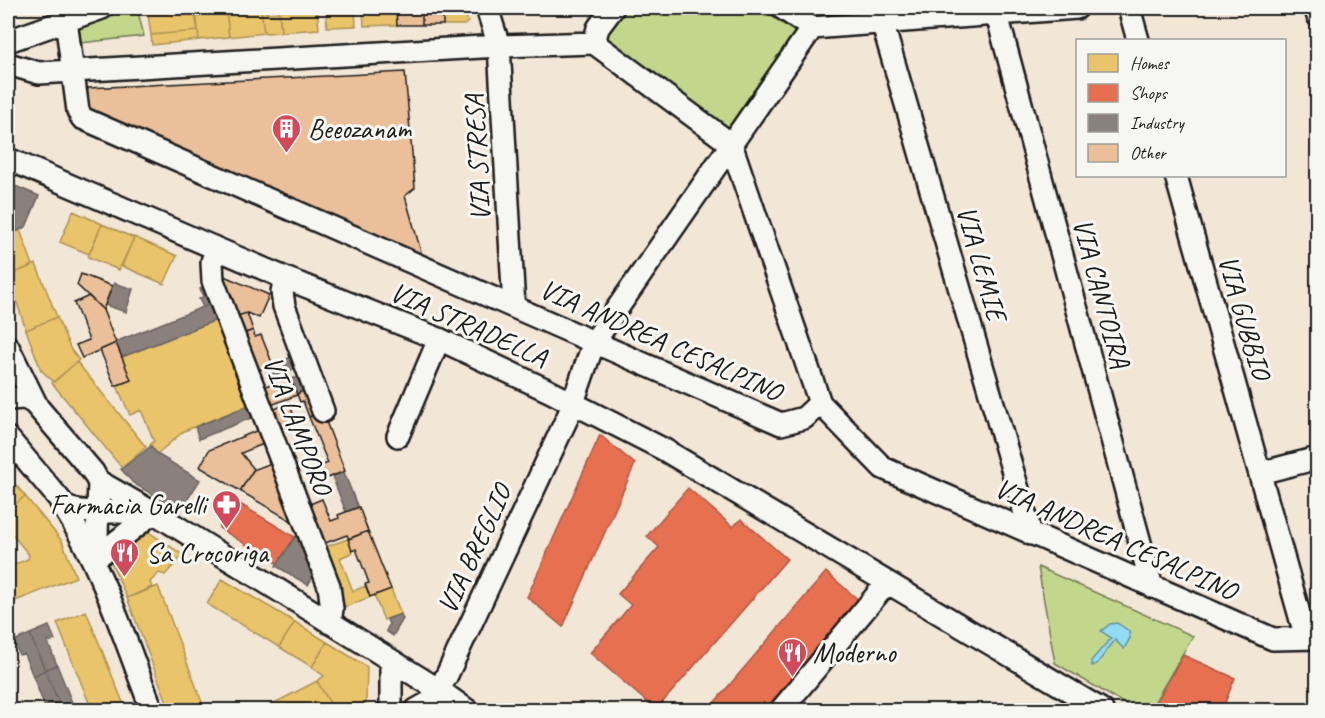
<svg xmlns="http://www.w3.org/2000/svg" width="1325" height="718" viewBox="0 0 1325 718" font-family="Caveat,sans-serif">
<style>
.green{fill:#c3d78c;stroke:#707a54;stroke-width:1.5}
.water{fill:#92dcf3;stroke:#638f9d;stroke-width:1.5}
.homes{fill:#e9c46a;stroke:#ac9253;stroke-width:1.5}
.shops{fill:#e76f51;stroke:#aa5641;stroke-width:1.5}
.industry{fill:#8a817c;stroke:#69635f;stroke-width:1.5}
.building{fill:#eabf99;stroke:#1c1c1c;stroke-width:1.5}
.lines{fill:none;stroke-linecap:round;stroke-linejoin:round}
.minor-casing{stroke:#1c1c1c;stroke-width:26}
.minor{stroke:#f6f6f2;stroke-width:21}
.labels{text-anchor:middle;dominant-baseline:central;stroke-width:6;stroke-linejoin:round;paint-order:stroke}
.poi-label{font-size:28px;fill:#1c1c1c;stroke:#f6f6f2;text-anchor:start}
.street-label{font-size:28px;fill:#1c1c1c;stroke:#f6f6f2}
</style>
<rect width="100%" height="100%" fill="#f2e6d7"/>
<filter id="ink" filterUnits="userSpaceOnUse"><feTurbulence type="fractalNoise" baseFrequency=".0167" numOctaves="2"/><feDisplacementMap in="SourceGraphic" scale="12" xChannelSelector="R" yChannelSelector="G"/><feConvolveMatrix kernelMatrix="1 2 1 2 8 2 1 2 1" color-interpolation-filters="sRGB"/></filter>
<g filter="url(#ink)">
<path class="green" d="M122,8h15l7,28 -64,7 -3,-18z
M619,8h141l37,26 -68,96 -136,-89z
M1038,567l155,69 -43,74h-15l-80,-47z"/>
<path class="water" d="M1117,623l12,8 1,7 -6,11 -9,-9 -18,24 -5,2 -1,-5 20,-23 -10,-7 9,-7z"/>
<path class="homes" d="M147,8h47l4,23 -47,4z
M226,8l3,29 -30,3 -3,-30z
M226,8h35l3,25 -35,4z
M261,8h5v5l13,-1 2,20 -17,1z
M279,8h38l2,21 -38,3z
M326,8h29l1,18 -29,1z
M363,8h33l1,17 -33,1z
M442,8h22l4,14 -4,3h-21z
M198,31l1,9 -47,5 -1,-10z
M73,211l29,13 -13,30 -29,-12z
M102,224l32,14 -15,32 -31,-13z
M20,230l13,35 -25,11v-41z
M134,237l43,19 -13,28 -42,-18z
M36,264l21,53 -31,13 -18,-54z
M57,317l14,33 8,10 -25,22 -13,-12 -15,-40z
M219,319l33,85 -68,27 -27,23 -7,-9 4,-4 -13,-31 -11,5 -13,-29 14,-6 -9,-23z
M77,362l69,85 -24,21 -70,-85z
M8,475l17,21 -13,11 -2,-2 -2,2z
M25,496l37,45 14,36 -68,27v-37l20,-8 1,-4 -21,-26v-22l2,-2 2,2z
M138,525l45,30 -18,20 -6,-2 -9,9 2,5 -25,11 -21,-47z
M348,539l5,13 -13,6 13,33 13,-5 4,11 -25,10 -23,-59z
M222,579l73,43 -16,25 -72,-43z
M158,586l47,124h-35l-43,-112z
M391,589l10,25 -17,6 -10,-25z
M86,611l40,99h-34l-35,-87z
M295,622l32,20 -15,25 -33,-20z
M327,642l40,25 -1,37 -13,6h-19l-17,-29 7,-5 -12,-9z
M317,681l17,29h-73z"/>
<path class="shops" d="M600,435l35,29 -72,163 -36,-30z
M688,488l45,39 8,-8 46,40 -131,151 -66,-57 41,-48 -13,-11 41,-47 -12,-11z
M235,501l60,36 -17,27 -59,-36z
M826,572l34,29 -94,109h-58z
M1183,655l52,23 -13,32h-70z"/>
<path class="industry" d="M8,183l31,13 -13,31 -18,8z
M114,283l19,6 -7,23 -21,-7z
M211,284l7,17 -15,6 -4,-8 4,-2 -3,-8z
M218,301l6,16 -102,40 -7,-15z
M297,355l4,11 -32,12 -4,-11z
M290,378h8l5,14 -6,2z
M252,404l4,12 -57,23 -4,-12z
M151,446l6,8 43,26 -20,31 -47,-28 -12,-14z
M344,472l14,36 -12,4 -14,-36z
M302,534l14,38 -8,13 -32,-19 19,-29z
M401,614l2,5 -10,17 -7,-5 3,-6 -2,-6z
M49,626l6,14 -7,2 9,23 -12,5 -15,-36z
M30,634l15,36 -12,6 -9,-22 -5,1 -5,-14z
M57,665l18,45h-13l-17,-40z
M45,670l17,40h-16l-13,-34z"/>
<path class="building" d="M396,8h26v17h-25z
M422,12h21v13h-21z
M405,72l10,116 -10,8 21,73 -344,-151 6,-30z
M81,274l31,12 -9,24 -26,-25z
M224,276l45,19 -10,23 -12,-5 -16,5 -14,-36z
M89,296l14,14 13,33 -34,15 -6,-13 13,-5 -15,-37z
M247,313l6,17 -15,6 -7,-18z
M253,330l2,7 6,-2 12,30 -20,7 -14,-36z
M116,343l15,37 -16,6 -15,-36z
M290,376l7,19 -31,12 -7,-18z
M311,387l9,25 -11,5 -6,-16 -3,1 -3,-8z
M289,402l7,20 -20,7 -7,-17z
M322,411l23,60 -20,8 -5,-13 8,-3 -19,-46z
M261,429l5,14 -25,10 13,16 -14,22 -40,-24 9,-17z
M274,462l23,58 -4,2 -53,-31 13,-21z
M322,499l9,22 8,-3 -1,-3 21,-8 9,24 -19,8 -2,-4 -27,10 -15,-39z
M368,531l23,58 -21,8 -5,-13 4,-1 -13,-34 -4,2 -4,-12z"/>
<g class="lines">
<defs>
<path id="minor" d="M487,8l12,38 15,261
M613,8l-15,20 -4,15 137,101
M878,8l153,526
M1129,8l9,32
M1315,8l3,8
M997,15l155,572
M66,20l12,91 4,7 699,306 23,-6 16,-15
M812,28l265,-20
M8,41l94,-33
M8,64l31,9 460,-27 95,-3
M731,144l89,259 63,65 390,171 45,-1
M8,159l277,119 154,61 108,51 116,59 439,261
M1176,176l130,462
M216,248l-4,14 1,19 116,305 3,23 -2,14
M285,278l-3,14 2,14 39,105
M8,347l29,59
M8,399l17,-1 9,5 59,69 6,11 -3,78
M398,436l41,-97
M8,438l58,69c19,9 58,2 82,7
M1260,473l58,-15
M98,481l63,36 278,173 28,20
M61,503c41,63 64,137 91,207
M96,558l54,-43
M391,660v50
M416,710l16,-9 14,-24 123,-263 25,-72 218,-314 -30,-20
M781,710l105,-126"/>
</defs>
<use href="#minor" class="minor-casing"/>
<use href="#minor" class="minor"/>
</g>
</g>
<defs>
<symbol id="building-pin" viewBox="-11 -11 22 30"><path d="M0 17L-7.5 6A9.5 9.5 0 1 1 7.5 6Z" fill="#d1495b" stroke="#f6f6f2"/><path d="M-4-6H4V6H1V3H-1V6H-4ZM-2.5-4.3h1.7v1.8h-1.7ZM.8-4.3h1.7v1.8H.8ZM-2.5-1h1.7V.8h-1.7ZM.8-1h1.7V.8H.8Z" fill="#fff"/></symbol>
<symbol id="pharmacy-pin" viewBox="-11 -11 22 30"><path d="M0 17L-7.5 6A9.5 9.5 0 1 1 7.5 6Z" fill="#d1495b" stroke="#f6f6f2"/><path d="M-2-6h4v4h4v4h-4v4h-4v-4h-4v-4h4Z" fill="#fff"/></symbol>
<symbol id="restaurant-pin" viewBox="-11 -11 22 30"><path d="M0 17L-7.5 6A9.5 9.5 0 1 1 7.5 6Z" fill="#d1495b" stroke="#f6f6f2"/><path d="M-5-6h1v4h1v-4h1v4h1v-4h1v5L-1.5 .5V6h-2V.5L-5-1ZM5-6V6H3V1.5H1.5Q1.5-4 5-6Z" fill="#fff"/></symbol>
</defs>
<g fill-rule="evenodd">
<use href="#building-pin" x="270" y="112" width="33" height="45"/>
<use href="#pharmacy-pin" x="210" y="488" width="33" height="45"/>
<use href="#restaurant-pin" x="108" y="536" width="33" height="45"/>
<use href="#restaurant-pin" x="776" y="636" width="33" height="45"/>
</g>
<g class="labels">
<g class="poi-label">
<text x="308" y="128">Beeozanam</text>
<text x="206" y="504" text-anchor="end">Farmacia Garelli</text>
<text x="146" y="552">Sa Crocoriga</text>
<text x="813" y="652">Moderno</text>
</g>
<g class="street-label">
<text transform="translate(477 158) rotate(-93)">VIA STRESA</text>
<text transform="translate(982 263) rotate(74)">VIA LEMIE</text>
<text transform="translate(1102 293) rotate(75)">VIA CANTOIRA</text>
<text transform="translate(1245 317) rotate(74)">VIA GUBBIO</text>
<text transform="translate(469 324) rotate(24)">VIA STRADELLA</text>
<text transform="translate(661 340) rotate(24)">VIA ANDREA CESALPINO</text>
<text transform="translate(298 425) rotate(69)">VIA LAMPORO</text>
<text transform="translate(1116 539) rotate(24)">VIA ANDREA CESALPINO</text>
<text transform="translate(474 549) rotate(-65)">VIA BREGLIO</text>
</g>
</g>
<rect width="1325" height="718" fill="none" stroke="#f6f6f2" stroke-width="30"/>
<rect x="15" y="15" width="1295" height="688" fill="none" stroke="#1c1c1c" stroke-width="2" filter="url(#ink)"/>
<rect x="1076" y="39" width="210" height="138" fill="#f6f6f2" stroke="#9f9f9c" stroke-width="1.5"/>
<rect x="1088" y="54" width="30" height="18" fill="#e9c46a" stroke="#9f9f9c" stroke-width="1.5"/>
<text x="1130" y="69" font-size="18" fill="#1c1c1c">Homes</text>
<rect x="1088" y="84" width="30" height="18" fill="#e76f51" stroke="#9f9f9c" stroke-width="1.5"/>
<text x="1130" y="99" font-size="18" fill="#1c1c1c">Shops</text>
<rect x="1088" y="114" width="30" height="18" fill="#8a817c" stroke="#9f9f9c" stroke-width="1.5"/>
<text x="1130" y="129" font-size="18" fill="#1c1c1c">Industry</text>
<rect x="1088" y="144" width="30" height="18" fill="#eabf99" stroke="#9f9f9c" stroke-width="1.5"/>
<text x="1130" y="159" font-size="18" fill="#1c1c1c">Other</text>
</svg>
